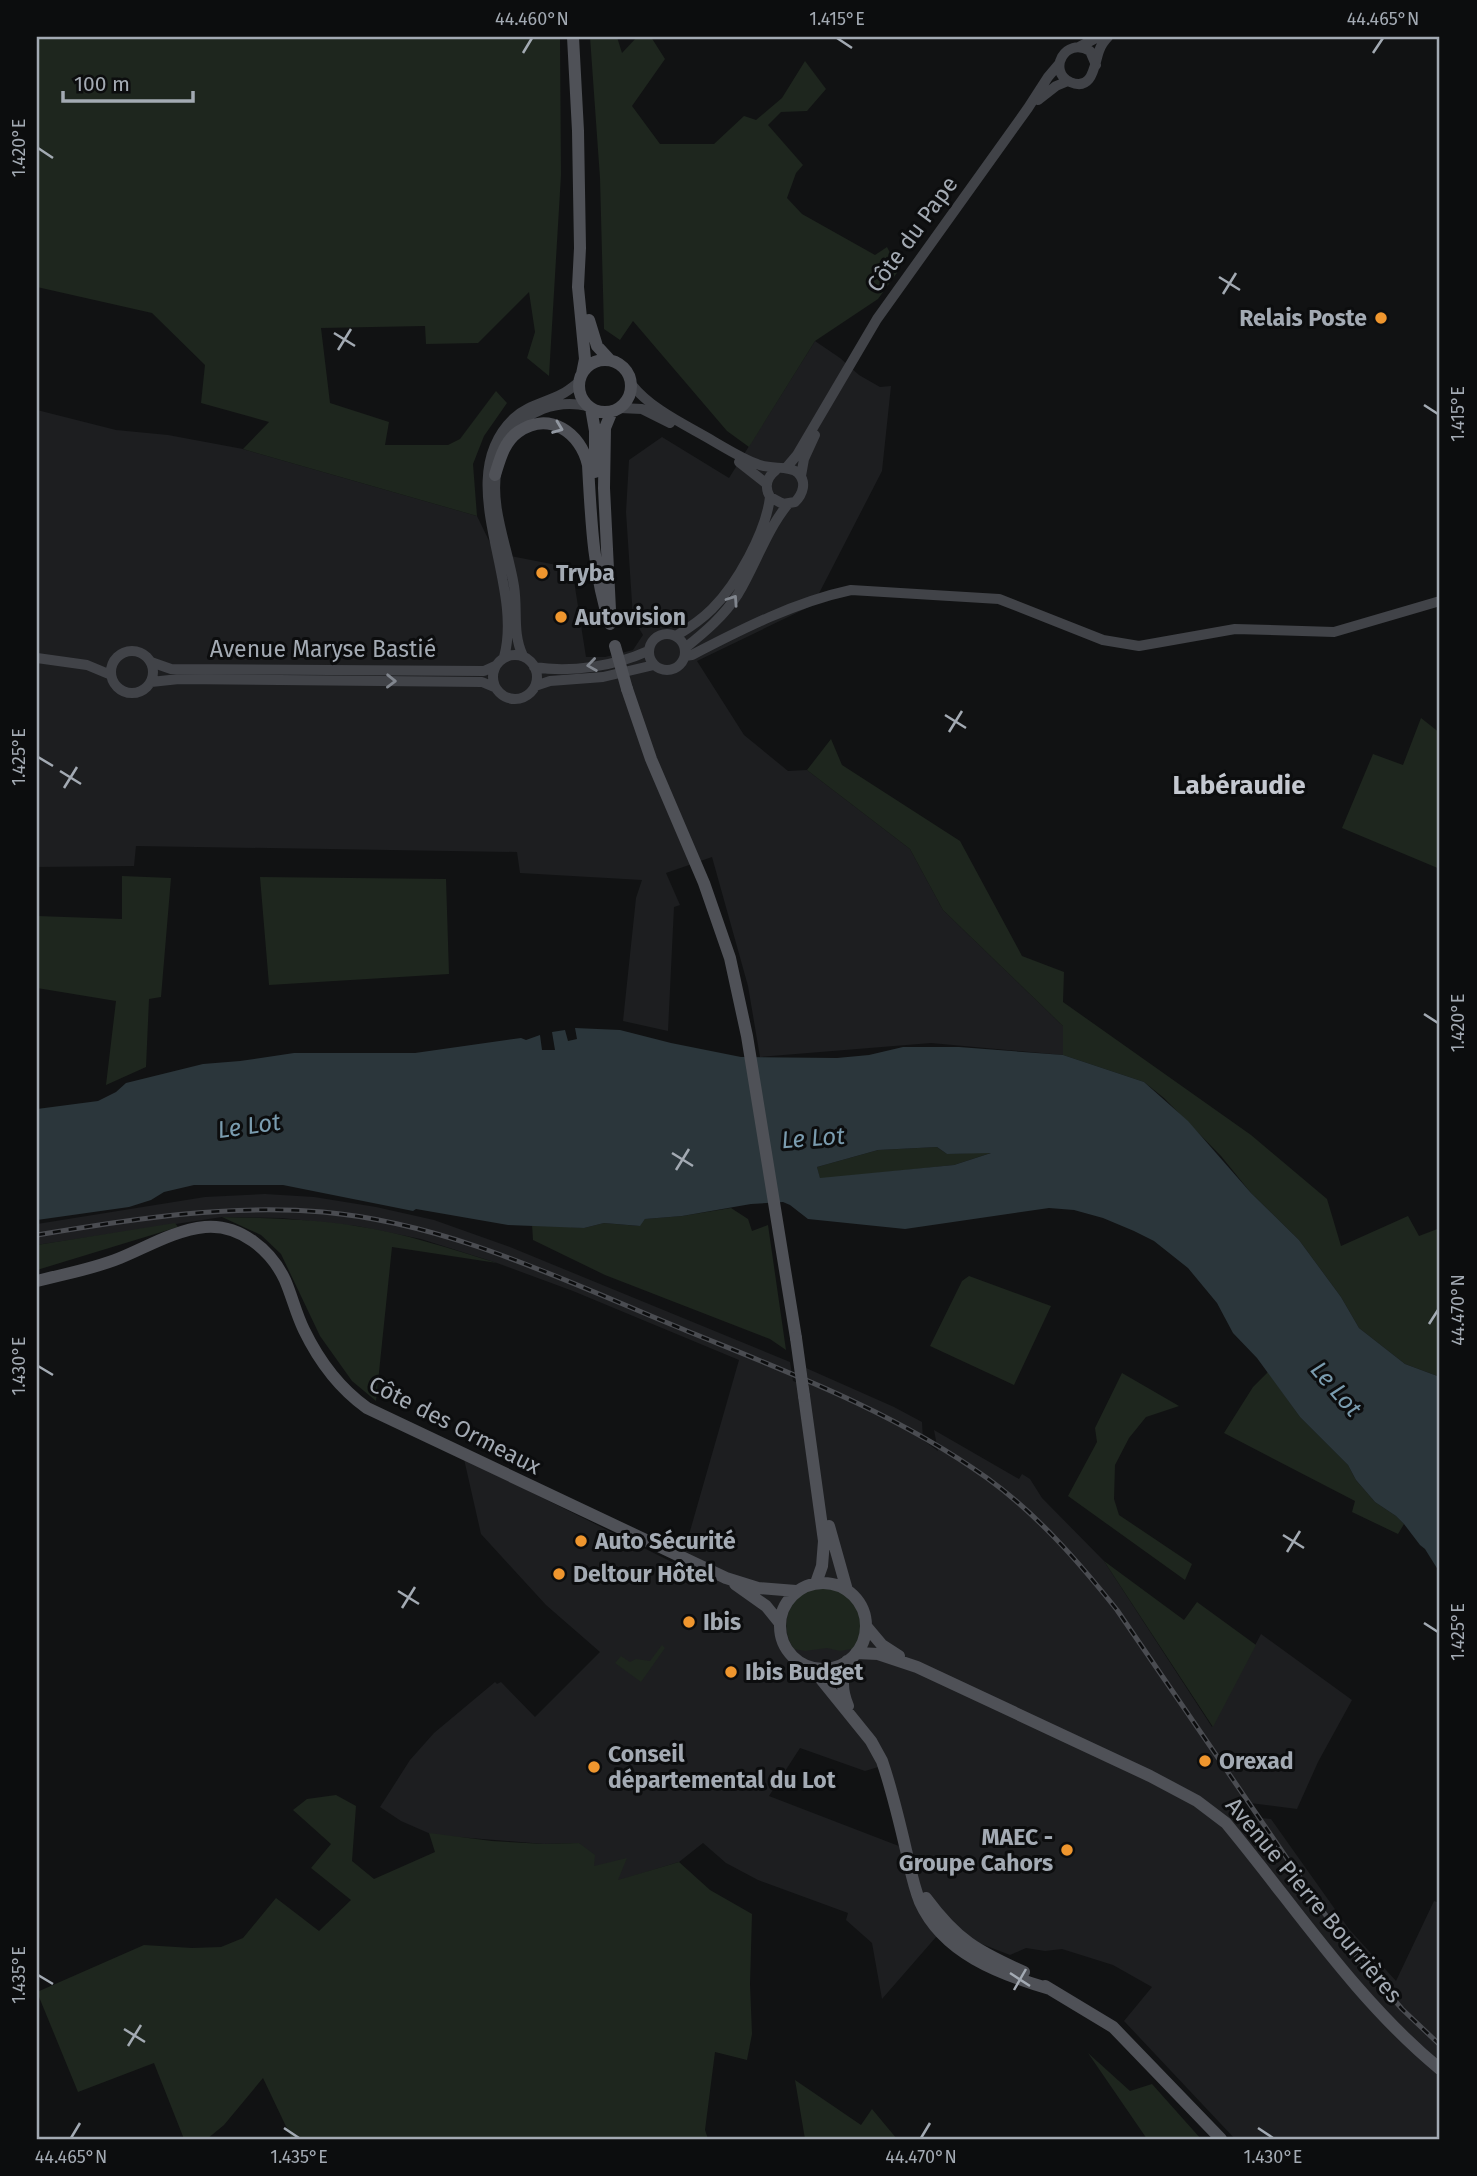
<svg xmlns="http://www.w3.org/2000/svg" width="1477" height="2176" viewBox="0 0 1477 2176" font-family="'Fira Sans',sans-serif">
<style>
.built{fill:#1d1e20;fill-rule:evenodd}
.green{fill:#1e261e}
.water{fill:#2b363b;fill-rule:evenodd}
.lines{fill:none;stroke-linecap:round;stroke-linejoin:round}
.secondary{stroke:#414348;stroke-width:10}
.primary{stroke:#4f5157;stroke-width:12}
.rail-casing{stroke:#4a4c51;stroke-width:5}
.rail{stroke:#0c0d0e;stroke-width:2.5;stroke-dasharray:8;stroke-linecap:butt}
.primary-bridge{stroke:#4f5157;stroke-width:12}
.oneway{stroke:#9298a1}
.oneway2{stroke:#81868e}
.ticks{fill:none;stroke:#a3aab3;stroke-width:2.5}
.poi-dot{fill:#ef962e;stroke:#0c0d0e;stroke-width:2.5}
.labels{text-anchor:middle;dominant-baseline:central;stroke-width:6;stroke-linejoin:round;paint-order:stroke}
.street-label{font-size:23px;fill:#a3aab3;stroke:#0c0d0e}
.poi-label{font-size:23px;font-weight:bold;fill:#a3aab3;stroke:#0c0d0e;text-anchor:start}
.water-label{font-size:24px;font-style:italic;fill:#7a9caf;stroke:#0c0d0e}
.quarter-label{font-size:26px;font-weight:bold;fill:#c4c8d0;stroke:#0c0d0e}
.neatline{fill:none;stroke:#a3aab3;stroke-width:2.5}
.ticks-label{font-size:18px;text-anchor:middle;fill:#a3aab3}
</style>
<rect width="100%" height="100%" fill="#111213"/>
<path class="built" d="M815,341l25,17 19,17 21,12 11,-1 -9,85 -69,134 -116,56 47,74 44,36 19,-1 103,79 33,61 120,116v29l-132,-12 -171,14 -12,-71 -36,-129 -46,16 14,32 -6,2 -6,124 -45,-10 13,-123 6,-18 -122,-7 -3,-21 -381,-6 -2,20 -97,1v-457l79,20 52,5 75,14 234,67 18,37 77,15 14,89h19l28,-7 10,-15 -10,-17 -7,-106 3,-52 33,-23 67,41z
M265,1194l49,3 62,10 58,13 76,27 280,115 3,19 16,5 -3,-18 88,39 28,15 1,18 15,11 -4,-21 85,49 3,-5 8,5 12,19 62,63 108,166 49,-93 91,66 -34,62 -21,47 -55,-7 9,15 20,2 78,110 47,52 38,-80 6,2v236h-205l-111,-118 28,-34 -39,-22 -51,-16 -17,2 -19,-3 -16,7 -67,-26 -61,70 -10,-56 -26,-23 2,-7 -90,-33 -32,-17 -23,-20 -24,19 -62,19 -24,-15 -14,-23 -35,1 -111,-9 -32,-14 -21,-14 30,-47 24,-27 61,-51 2,2 4,-2 34,35 65,-65 -54,-47 -65,-71 -17,-75 216,107 59,-206 -166,-69 -76,-28 -76,-24 -64,-13 -75,-8 -60,-1 -185,28v-21l168,-27zM800,1748l65,23 20,-6 19,83 -135,-52z"/>
<path class="green" d="M37,37h523l1,138 -12,201 -22,-18 8,-26 -6,-40 -51,51 -52,1 -1,-18 -104,2 9,75 59,19 -4,23h63l12,-6 36,-48 11,12 -23,33 -11,28 4,52 -234,-67 26,-27 -68,-19 4,-38 -53,-52 -115,-26z
M590,37h27l5,16 15,-16h14l14,22 -33,47 28,38h54l30,-28 12,4 26,-22 23,-37 21,28 -19,22 -26,1 -13,13 35,40 -7,8 -9,25 15,16 73,41 12,-8 12,23 -21,29 -63,42 -66,106 -22,-16 -94,-110 -13,19 -16,-11 -4,-151z
M1421,718l19,15v136l-98,-41 31,-74 30,11z
M831,739l11,26 118,76 62,115 42,16 -1,30 188,133 76,64 14,47 67,-30 11,20 21,-8v149l-35,-13 -46,-36 -18,-31 -42,-57 -48,-47 -30,-37 -57,-58 -20,-16 -81,-27v-29l-120,-116 -33,-61 -103,-79z
M122,876l49,2 -10,119 -12,2 -3,68 -40,18 10,-84 -79,-13v-72l85,3z
M260,877l186,2 3,95 -180,11z
M937,1147l10,7 47,-2 -40,13 -134,14 -3,-12 61,-17z
M731,1208l17,11 4,12 16,-6 18,125 -16,-11 -165,-64 -72,-35 -1,-16 52,4 20,-5 35,3 6,-7 37,-3z
M222,1217c45,1 90,2 134,9 48,7 95,23 141,37l-105,-16 -16,154 -24,-20 -32,-45 -39,-82 -20,-19z
M175,1223l3,4 -141,43v-25z
M969,1276l82,30 -37,79 -84,-39 32,-65z
M1268,1372l32,45 48,48 8,15 19,22 21,14 8,8 -6,10 -46,-22 3,-11 -131,-68 29,-46z
M1122,1373l57,33 -33,11 -17,21 -14,27 -1,34 5,16 73,49 -7,16 -117,-84 29,-54 -2,-14z
M1104,1561l80,59 13,-18 59,43 -43,82z
M831,1586c29,8 40,36 25,62l-16,3 -13,-3 -22,3 -11,-2c-20,-30 2,-65 37,-63z
M662,1645l3,3 -24,34 -26,-19 6,-7 9,6 6,-3 14,2z
M336,1795l20,11 -4,55 22,18 61,-27 -6,-19 63,8 52,3 35,-1 16,12 -1,11 33,-8 -9,22 61,-18 31,28 42,24 -2,70 2,50 -5,26 -32,-8 -10,78 3,9h-416l-29,-61 -39,47 -17,14h-23l-30,-76 -76,29 -41,-100 107,-47 48,3 29,-1 22,-9 33,-40 43,33 32,-31 -40,-32 20,-24 -38,-34 14,-11z
M1088,2053l42,38 22,-7 49,55h-54z
M795,2080l66,45 11,-16 25,30h-92z"/>
<path class="water" d="M575,1028l45,2 51,13 70,14 96,1 32,-3 34,-8h56l104,8 81,27 44,39 63,72 48,47 42,57 18,31 46,36 35,13v196l-15,-24 -5,-4 -16,-21 -8,-8 -21,-14 -19,-22 -8,-15 -48,-48 -43,-59 -24,-25 -16,-30 -29,-35 -34,-27 -20,-10 -31,-13 -29,-8 -25,-2 -144,21 -97,-10 -18,-14 -7,-3 -32,2 -69,12 -37,3 -5,7 -36,-3 -20,5 -76,-3 -92,-16 -3,2 -130,-26h-89l-30,7 -13,8 -22,7 -92,13v-111l61,-8 18,-9 10,-9 77,-19 37,-3 54,-8h121l106,-15 5,2 14,-5 2,15h13l-3,-18 13,-2 3,11 9,-2zM937,1147l10,7 44,-1 -37,12 -134,13 -3,-11 61,-17z"/>
<g class="lines">
<path class="secondary" d="M1079,47l19,-10
M1096,65l-6,-14c-25,-15 -43,20 -20,31 23,10 24,-17 29,-31 2,-6 5,-10 9,-14
M1038,100l18,-14 12,-5
M632,385c20,25 54,40 81,56 14,8 28,17 44,23 13,6 33,1 41,9 9,9 5,21 -3,29l-12,2 -13,-7c-6,-10 -3,-20 6,-27
M620,408l22,1 28,14
M508,437c18,-27 49,-38 80,-31
M739,462l28,22
M497,468c-8,38 11,80 17,118 4,25 -2,47 9,70
M786,468l11,-13 80,-136 151,-211 20,-31 11,-13
M801,476l3,-17 11,-24
M649 652a18 18 0 1 1 36 0a18 18 0 1 1-36 0Z
M676,636c13,-8 25,-16 36,-27 25,-25 54,-77 58,-112
M685,648c20,-16 39,-32 53,-54 18,-30 28,-63 50,-90
M111 672a21 21 0 1 1 42 0a21 21 0 1 1-42 0Z
M493 677a22 22 0 1 1 44 0a22 22 0 1 1-44 0Z
M685,656l7,-1c50,-26 103,-53 159,-65l148,9 104,41 36,6 96,-17 99,3 106,-31
M504,657c21,-76 -54,-178 10,-239 14,-13 31,-15 48,-24 6,-3 12,-8 17,-12
M37,658l50,7 24,10
M151,662l20,7 313,2 11,-5
M534,667c37,6 81,-1 114,-16
M151,682l28,-3 303,3 12,5
M535,686l15,-5 53,-4 51,-12"/>
<path class="primary" d="M573,37l5,94 2,117 -2,39 7,72 -3,15
M589,320l8,26 12,13
M579 386a26 26 0 1 1 52 0a26 26 0 1 1-52 0Z
M591,408l4,23v41
M495,475c5,-16 9,-33 23,-43 31,-22 63,1 70,33 3,54 5,107 22,159
M610,610l-6,-122 1,-60 7,-17
M627,689l24,70 53,124 26,75 17,78 49,302
M37,1281c27,-7 56,-12 83,-23 27,-11 55,-28 85,-31 35,-3 66,23 80,53 7,16 11,34 19,50 15,31 35,58 63,78l359,170 32,10 38,3
M804,1396l20,145 -2,25 -6,17
M829,1526l18,64
M780 1626a43 43 0 1 1 86 0a43 43 0 1 1-86 0Z
M735,1584l31,22 13,16
M866,1626l16,19 17,11
M856,1653l22,1 39,13 233,109 47,25 29,22c69,83 130,177 214,246
M847,1661c-5,18 -6,28 1,45
M812,1668l59,73 11,20c10,29 17,59 24,89 4,17 7,35 14,52 23,51 79,72 130,87
M926,1898c31,42 51,53 98,74
M1045,1986l68,41 108,112"/>
<defs>
<path id="rail" d="M37,1235c95,-16 189,-31 286,-23 124,11 238,67 352,114 107,44 217,84 312,152 50,36 91,83 130,132l225,329 60,70 38,36"/>
</defs>
<use href="#rail" class="rail-casing"/>
<use href="#rail" class="rail"/>
<path class="primary-bridge" d="M615,646l12,43
M796,1338l8,58"/>
</g>
<defs><path id="oneway-chevron" d="M-2-3.5L2.5 0L-2 3.5" fill="none" stroke-width="1.6" stroke-linecap="round" stroke-linejoin="round" transform="scale(1.75)"/></defs>
<use class="oneway" href="#oneway-chevron" transform="translate(558 428) rotate(21)"/>
<g class="oneway2">
<use href="#oneway-chevron" transform="translate(733 600) rotate(-56)"/>
<use href="#oneway-chevron" transform="translate(592 665) rotate(172)"/>
<use href="#oneway-chevron" transform="translate(391 681) rotate(1)"/>
</g>
<path class="ticks" d="M837,38l15,10M523,53l9,-15M1373,53l10,-15M38,148l15,10M1219,277l21,13M1223,294l13,-21M334,333l21,13M338,350l13,-21M1424,405l14,9M945,715l21,13M949,732l13,-21M38,757l15,9M60,771l21,13M64,788l13,-21M1424,1014l14,9M672,1153l21,13M676,1170l13,-21M1429,1324l9,-14M38,1366l15,9M1283,1535l21,13M1287,1552l13,-21M398,1591l21,13M402,1608l13,-21M1424,1623l14,9M1010,1973l20,13M38,1975l15,9M1014,1990l12,-21M124,2029l21,13M128,2046l13,-21M284,2128l15,10M1258,2128l15,10M71,2138l9,-15M921,2138l9,-15"/>
<g class="poi-dot">
<circle cx="1381" cy="318" r="7"/>
<circle cx="542" cy="573" r="7"/>
<circle cx="561" cy="617" r="7"/>
<circle cx="581" cy="1541" r="7"/>
<circle cx="559" cy="1574" r="7"/>
<circle cx="689" cy="1622" r="7"/>
<circle cx="731" cy="1672" r="7"/>
<circle cx="1205" cy="1761" r="7"/>
<circle cx="594" cy="1767" r="7"/>
<circle cx="1067" cy="1850" r="7"/>
</g>
<g class="labels">
<g class="street-label">
<text transform="translate(912 234) rotate(-54)">Côte du Pape</text>
<text x="323" y="649">Avenue Maryse Bastié</text>
<text transform="translate(455 1425) rotate(27)">Côte des Ormeaux</text>
<text transform="translate(1314 1900) rotate(50)">Avenue Pierre Bourrières</text>
</g>
<g class="poi-label">
<text x="1367" y="318" text-anchor="end">Relais Poste</text>
<text x="556" y="573">Tryba</text>
<text x="575" y="617">Autovision</text>
<text x="595" y="1541">Auto Sécurité</text>
<text x="573" y="1574">Deltour Hôtel</text>
<text x="703" y="1622">Ibis</text>
<text x="745" y="1672">Ibis Budget</text>
<text x="608" y="1754">Conseil<tspan x="608" dy="26">départemental du Lot</tspan></text>
<text x="1219" y="1761">Orexad</text>
<text x="1053" y="1837" text-anchor="end">MAEC -<tspan x="1053" dy="26">Groupe Cahors</tspan></text>
</g>
<g class="water-label">
<text transform="translate(249 1126) rotate(-8)">Le Lot</text>
<text transform="translate(813 1138) rotate(-4)">Le Lot</text>
<text transform="translate(1336 1389) rotate(49)">Le Lot</text>
</g>
<g class="quarter-label">
<text x="1239" y="785">Labéraudie</text>
</g>
</g>
<rect width="1477" height="2176" fill="none" stroke="#0c0d0e" stroke-width="77"/>
<path d="M63 91v10h130v-10" fill="none" stroke="#a3aab3" stroke-width="3.5"/>
<text x="74" y="91" font-size="21" fill="#a3aab3" stroke="#0c0d0e" stroke-width="5" paint-order="stroke">100 m</text>
<rect x="38" y="38" width="1400" height="2100" class="neatline"/>
<g class="ticks-label">
<text x="532" y="25">44.460°N</text>
<text x="837" y="25">1.415°E</text>
<text x="1383" y="25">44.465°N</text>
<text transform="translate(19 148) rotate(-90)" y="6">1.420°E</text>
<text transform="translate(1458 414) rotate(-90)" y="6">1.415°E</text>
<text transform="translate(19 757) rotate(-90)" y="6">1.425°E</text>
<text transform="translate(1458 1023) rotate(-90)" y="6">1.420°E</text>
<text transform="translate(1458 1310) rotate(-90)" y="6">44.470°N</text>
<text transform="translate(19 1366) rotate(-90)" y="6">1.430°E</text>
<text transform="translate(1458 1632) rotate(-90)" y="6">1.425°E</text>
<text transform="translate(19 1975) rotate(-90)" y="6">1.435°E</text>
<text x="71" y="2163">44.465°N</text>
<text x="299" y="2163">1.435°E</text>
<text x="921" y="2163">44.470°N</text>
<text x="1273" y="2163">1.430°E</text>
</g>
</svg>
